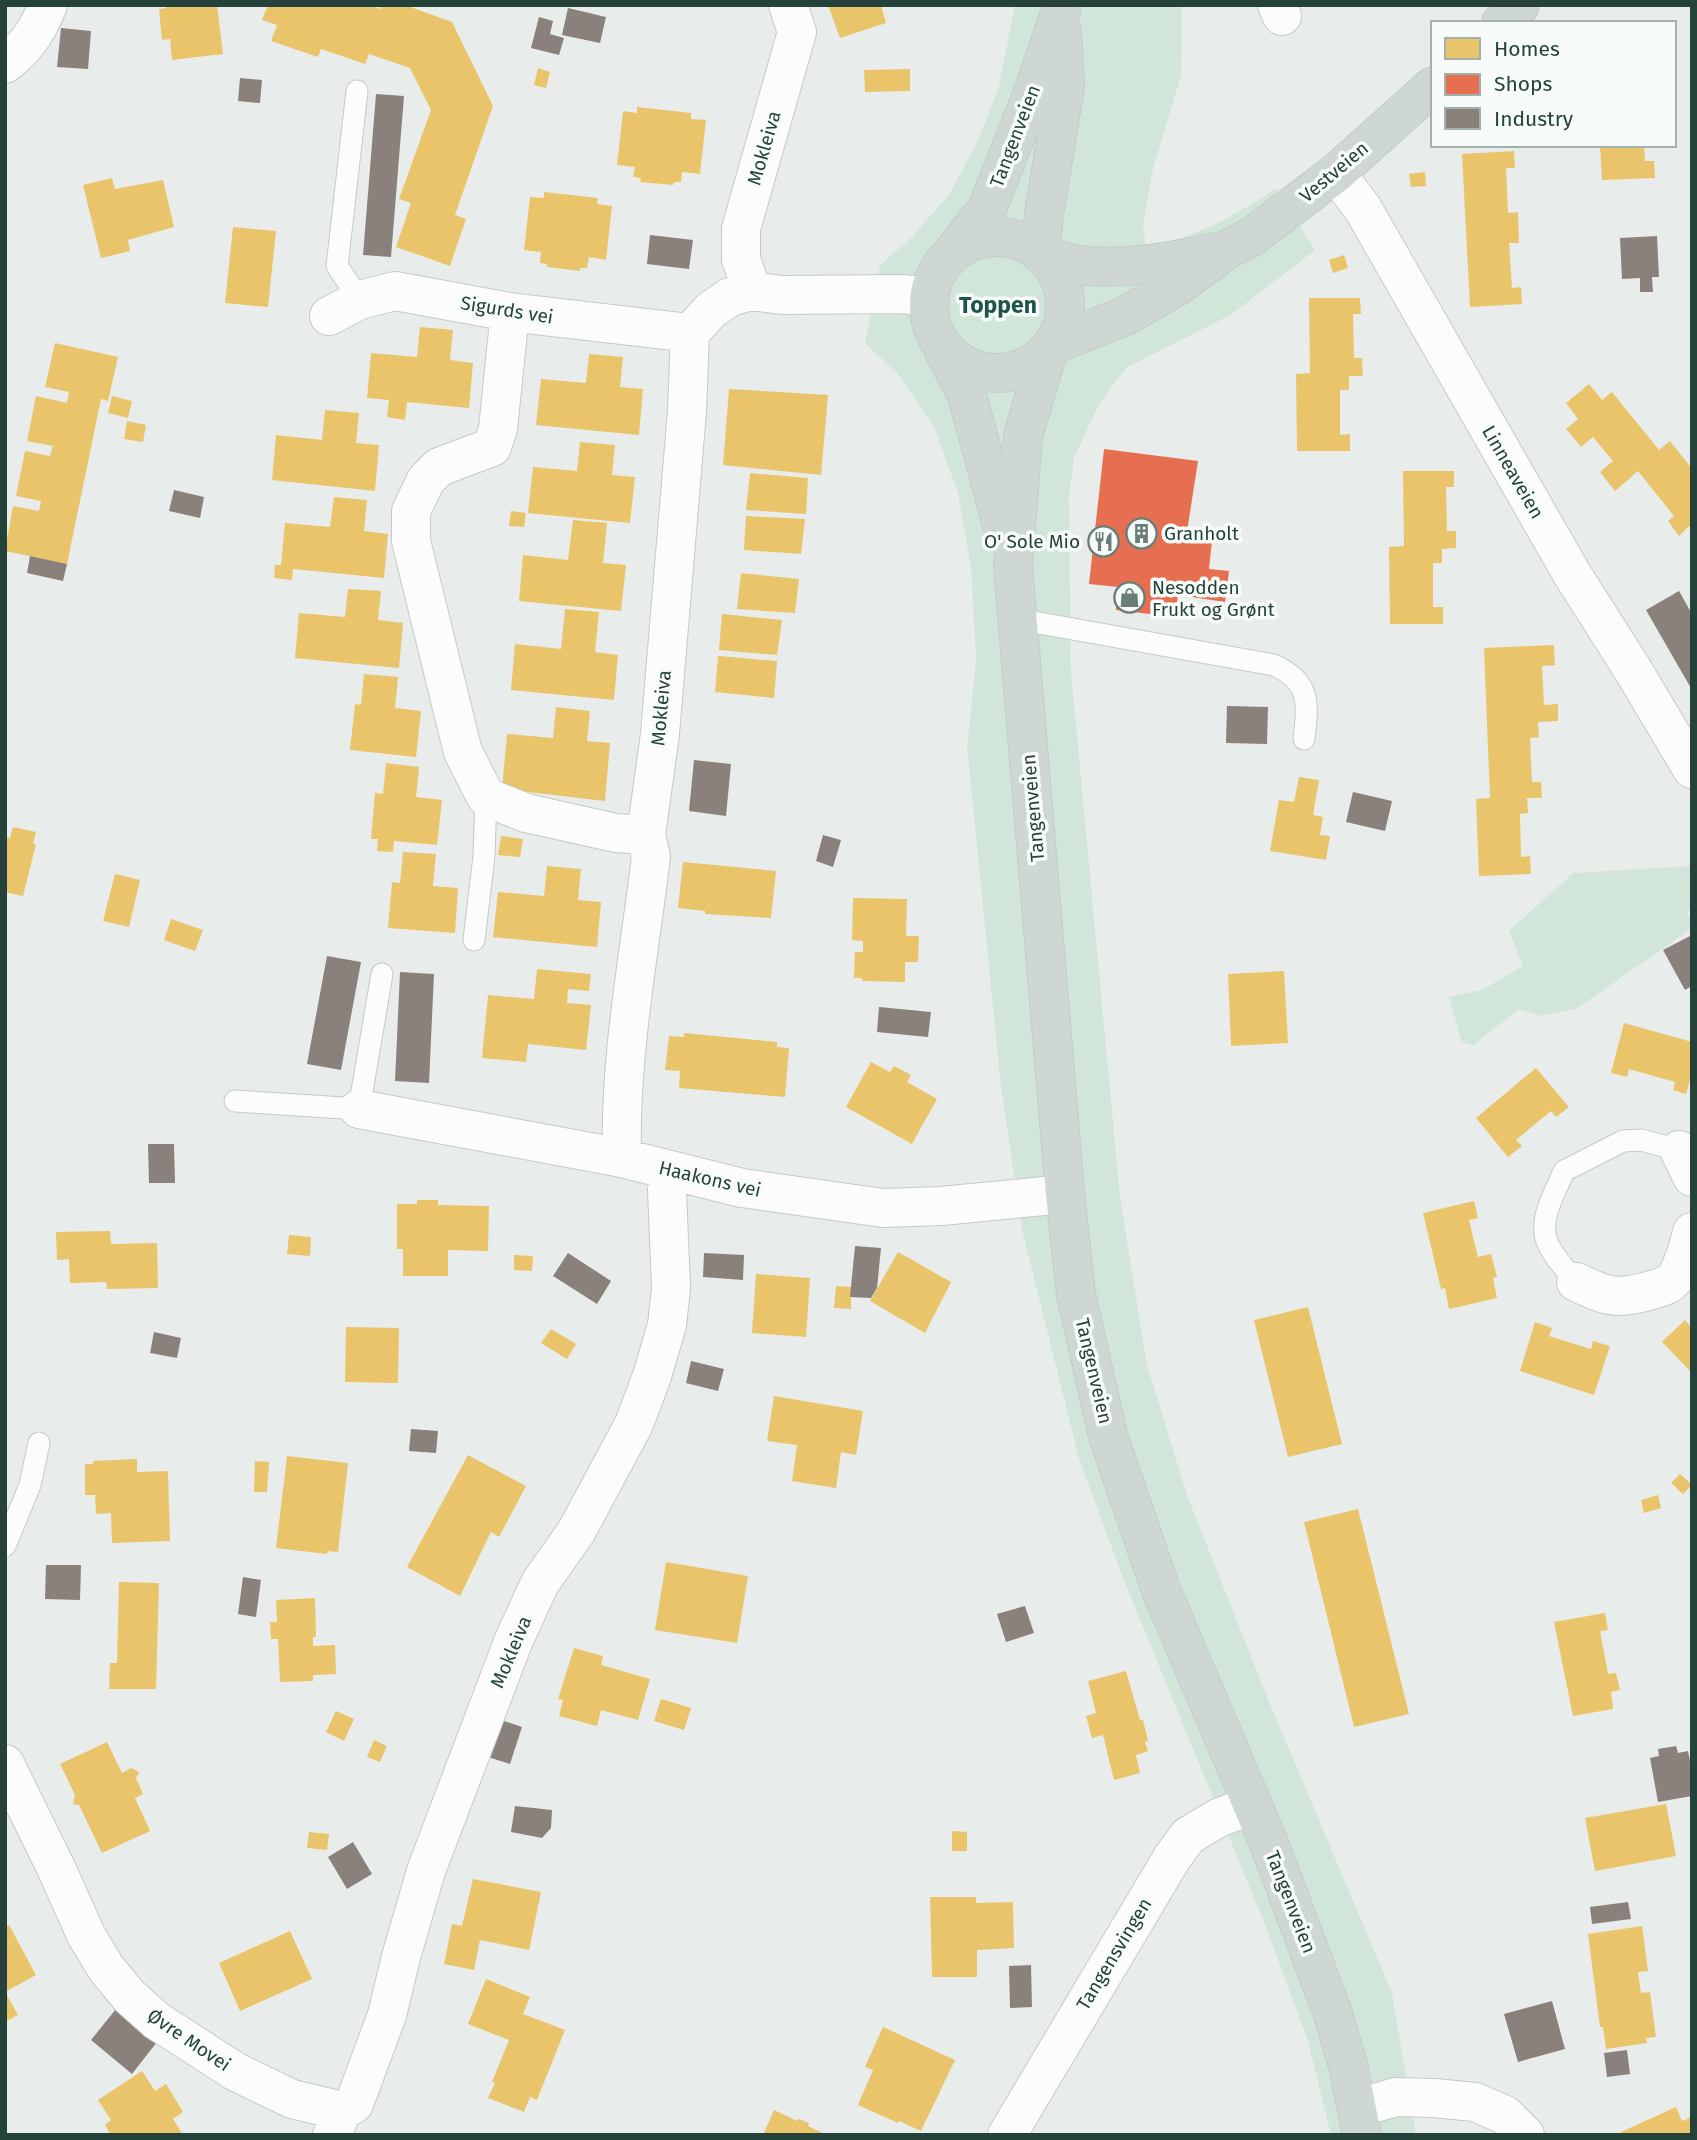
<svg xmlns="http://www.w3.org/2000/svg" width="1697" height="2140" viewBox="0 0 1697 2140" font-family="'Fira Sans',sans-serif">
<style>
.green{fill:#d1e6d8}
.homes{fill:#e9c46a}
.shops{fill:#e76f51}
.industry{fill:#8a817c}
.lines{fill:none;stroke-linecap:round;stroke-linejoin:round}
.lane-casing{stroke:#c5cac8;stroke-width:23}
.street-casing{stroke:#c5cac8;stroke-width:40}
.primary-casing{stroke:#c3ccc9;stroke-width:40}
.lane{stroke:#fcfcfc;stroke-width:21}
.street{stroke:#fcfcfc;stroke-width:38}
.primary{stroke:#cfd7d5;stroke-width:38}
.labels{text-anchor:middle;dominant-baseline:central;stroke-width:7;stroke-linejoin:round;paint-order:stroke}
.street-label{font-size:19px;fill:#24423a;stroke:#f7fbf9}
.poi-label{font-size:19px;fill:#24423a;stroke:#f7fbf9;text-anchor:start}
.quarter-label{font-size:23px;font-weight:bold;fill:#1f5548;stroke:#f7fbf9}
</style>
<rect width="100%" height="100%" fill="#e8edeb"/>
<path class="green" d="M1015,5h167l-1,71 -28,93 -10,55 3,23c49,-9 90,-32 131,-59l38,62 -83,64 -106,54 -28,38 -24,52 -5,40 2,173 49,526 27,168 40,130 78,197 127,301 24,142h-85l-23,-94 -42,-114 -143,-349 -44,-119 -57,-229 -22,-151 -33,-333 9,-87 -5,-91 -13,-75 -24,-66 -37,-54 -32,-30 15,-78 29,-25 40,-45 30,-57 19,-48z
M1690,866l2,4v38l-6,4 6,9v7l-116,81 -34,7 -24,-7 -44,36 -12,-3 -13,-45 33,-7 41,-24 -14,-35 64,-58z"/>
<path class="homes" d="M166,5h51l6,49 -51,6 -2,-21 -8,1 -3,-31 7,-1z
M268,5h101l11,4 2,-4h23l47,17 41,84 -38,109 11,4 -16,47 -54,-19 15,-44 -12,-4 32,-89 -21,-42 -41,-14 -4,10 -44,-15 -3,8 -47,-16 6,-16 -15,-5z
M828,5h53l5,18 -46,15z
M538,68l12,4 -4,16 -12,-3z
M910,69v22l-45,1 -1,-22z
M637,107l54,6v6l15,1 -6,54 -18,-2 -1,10h-7l-1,3 -33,-3 1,-4 -8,-1 2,-10 -18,-2 6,-54 14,2z
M1600,145h44l1,16h9l1,17 -53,2z
M1514,151l1,17h-9l2,45 10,-1 1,31h-10l3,45 9,-1 1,17 -52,3 -8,-153z
M1425,172l1,14 -15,1 -2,-13z
M112,178l3,11 48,-9 11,47 -46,13 2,11 -29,7 -18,-73z
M544,192l54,6 -1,6 15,2 -6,54 -17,-3 -2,11h-7v3l-33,-4v-3l-7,-1 1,-11 -17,-2 6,-53 14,1z
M233,227l43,4 -8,76 -43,-4z
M1344,255l4,13 -15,5 -4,-13z
M1309,298h51l1,16h-8l1,44h8l1,18h-14v14h-9v45l10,-1v17h-53l-1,-77 14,-1z
M420,327l33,3 -3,30 23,3 -4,45 -62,-6 -2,18 -18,-3 2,-17 -22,-2 4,-45 46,4z
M55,343l63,14 -10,44 -7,-2 -34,165 -62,-13 8,-45 26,5 2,-10 -25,-5 9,-45 25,5 3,-10 -26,-5 9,-45 31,7 2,-11 -24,-5z
M589,354l34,3 -3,30 23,2 -4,46 -103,-10 5,-46 45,4z
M1589,384l13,16 10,-8 47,58 11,-9 22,28v60l-3,-3 -10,10 -11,-15 6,-5 -36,-45 -23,20 -15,-19 13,-11 -20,-24 -12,10 -15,-18 12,-10 -12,-16z
M729,389l99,6 -7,80 -98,-10z
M112,396l20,5 -4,17 -20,-5z
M325,410l34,3 -3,30 23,2 -4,46 -103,-11 4,-45 46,5z
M127,421l19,4 -3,17 -19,-3z
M580,442l35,3 -3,30 23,2 -5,46 -102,-10 5,-46 44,4z
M1403,471h51v16h-8l1,44h9v17l-14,1v14h-9v44h10v17h-53l-1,-77 15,-1z
M750,473l58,5 -2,36 -60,-4z
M334,497l33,3 -3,31 24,3 -4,44 -91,-9 -1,11 -18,-2 1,-13h6l4,-42 45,4z
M511,511l15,2 -2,14 -15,-1z
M746,516l59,3 -4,35 -57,-4z
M573,520l34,3 -4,40 23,2 -5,46 -102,-10 4,-46 45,5z
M741,573l58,6 -4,34 -58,-4z
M348,589l33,2 -3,29 25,3 -4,45 -104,-10 4,-45 46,4z
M565,609l34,3 -4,40 23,3 -4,45 -103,-10 4,-46 46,5z
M722,614l60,6 -5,35 -58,-5z
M1554,645l1,20 -13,1 2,39 14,-1v17l-20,1 1,15 -9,1 2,44h9l1,16h-15l1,15 -8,1 1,43 9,-1 1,18 -52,2 -3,-77 14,-1 -6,-150z
M718,656l59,5 -3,37 -59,-6z
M364,674l34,3 -3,31 26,3 -5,46 -66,-7 5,-46 6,1z
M556,707l34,4 -3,30 23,2 -5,58 -103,-12 5,-55 46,4z
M386,763l33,4 -3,30 26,3 -5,45 -43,-4 -1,11 -16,-1 1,-12h-7l4,-46 8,1z
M1299,777l20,3 -6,35 10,2 -3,18 10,1 -4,24 -56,-9 9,-51 15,2z
M13,827l23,5 -3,12h3l-13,52 -18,-4v-55l5,1z
M501,836l22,3 -3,18 -22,-2z
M403,852l33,2 -3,32 25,2 -3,45 -67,-5 4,-46 8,1z
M683,862l93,9 -5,47 -66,-4v-3l-27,-3z
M547,866l34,3 -3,31 23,2 -4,45 -104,-10 5,-45 46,4z
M115,874l25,6 -11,47 -26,-6z
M853,898l54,1 -1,37h13l-1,26h-13v20l-43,-1v-3h-8l1,-26h8v-11l-11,-1z
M171,919l32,11 -8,21 -31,-11z
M537,969l54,5 -2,17 -21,-2 -1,14 24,2 -5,45 -58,-6 -2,18 -44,-4 6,-63 46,4z
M1284,971l4,72 -57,3 -3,-72z
M1624,1023l68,19v30l-6,22 -13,-4 2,-8 -46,-13 -2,8 -16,-4z
M684,1033l93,9v5l12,1 -4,49 -106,-9 1,-17 -15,-1 4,-34 15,1z
M871,1062l19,10 4,-6 17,9 -4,7 30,17 -25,45 -66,-37z
M1536,1068l33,39 -13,10 -5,-6 -35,29 6,6 -14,11 -32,-39z
M417,1200h21v5l51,1 -1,45 -40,-1v26h-45v-27h-6v-45h20z
M1474,1201l4,17 -9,2 5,21 4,16 13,-3 6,23 -4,1 4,20 -48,11 -4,-21 -4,1 -18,-76z
M110,1231l1,13 46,-1 1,45 -51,1 -1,-7 -36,1 -1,-24 -12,1 -1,-28z
M289,1235l22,2 -1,19 -23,-2z
M898,1252l53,30 -26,51 -55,-32z
M514,1255l19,1 -1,15 -18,-1z
M756,1274l54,4 -4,59 -54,-4z
M836,1286l15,1v22l-17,-1z
M1308,1307l34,137 -54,13 -34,-137z
M1685,1320l5,6 2,-2v49l-30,-31z
M1535,1322l17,6 -3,8 42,13 2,-8 17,5 -16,49 -74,-24z
M346,1327l53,1 -1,55 -53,-1z
M551,1329l25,15 -9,15 -26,-16z
M774,1396l89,15 -7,44 -15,-3 -5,36 -44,-7 5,-36 -30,-4z
M468,1455l58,31 -27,51 -8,-5 -31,64 -53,-29z
M287,1456l61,7 -10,89 -11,-1v3l-51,-6z
M137,1459v13l31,-1 2,70 -58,2 -1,-30 -15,1 -1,-19h-10v-31h8v-3z
M255,1461l14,1 -2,30h-13z
M1680,1474l12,11 -9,9 -12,-11z
M1658,1495l3,13 -17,5 -3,-13z
M1358,1509l51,205 -55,13 -50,-205z
M666,1562l82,14 -11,67 -82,-13z
M119,1582l40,1 -3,106h-47l1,-26h7z
M315,1598l1,39h-3v9l22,-1 1,29 -23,1v6l-33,1 -2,-43h-7l-1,-17h7l-1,-22z
M1605,1613l3,17 -8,1 8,43 8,-1 4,17 -9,2 2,17 -40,7 -19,-94z
M574,1648l29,8 -2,9 49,14 -12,41 -37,-10 -4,16 -38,-10 4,-16 -5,-1z
M1126,1671l14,49h3l5,21 -3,1 3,9 -12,4 4,18 -26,7 -11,-45 -11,3 -6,-22 10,-3 -8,-32z
M661,1699l30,9 -7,22 -30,-9z
M336,1711l18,8 -10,22 -18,-9z
M374,1740l13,6 -7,16 -13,-5z
M107,1742l15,31 9,-5 8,4 -3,6 7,16 -8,4 15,33 -48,22 -23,-48 -6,-1 2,-9 -15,-31z
M1666,1804l10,52 -81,15 -10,-53z
M952,1831l15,1v19h-15z
M309,1832l20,2 -2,16 -20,-2z
M473,1879l68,13 -12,58 -49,-10 -6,30 -30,-6 8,-40 10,2z
M930,1897h46v6l37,-1 1,46 -37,2v27h-45z
M9,1925l27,50 -31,17v-65z
M1642,1926l6,45 -10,1 3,21 9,-1 6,45 -10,1 1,5 -41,6 -3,-22h-3l-12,-93z
M290,1931l22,48 -72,32 -21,-48z
M486,1979l44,18 -7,17 42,16 -28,70 -7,-3 -6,15 -36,-14 7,-15 -3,-1 17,-42 -41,-16z
M5,1992l13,23 -13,7z
M883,2027l72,33 -34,71 -22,-10 -1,2 -40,-18 15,-35 -8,-3z
M142,2071l13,20 11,-7 17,28 -10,7 10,16h-72l-6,-10 6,-5 -13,-20z
M1676,2107l6,14 10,-4v18h-72l1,-3z
M774,2110l23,11 1,-2 11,4 -1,3 19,9h-64z"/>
<path class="shops" d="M1104,449l94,12 -12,77 26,3 -3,28 20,2 -4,31 -47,-7 -3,22 -59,-7 2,-23 -29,-3z"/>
<path class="industry" d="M568,8l38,9 -6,26 -38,-8z
M539,17l14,4 -3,13 14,4 -5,17 -28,-7z
M61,28l30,3 -3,38 -31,-2z
M240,78l22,2 -2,23 -22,-2z
M376,94l28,2 -13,161 -28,-2z
M650,235l43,5 -4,29 -42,-5z
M1657,236l2,41h-7l1,15h-13v-14l-18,1 -2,-41z
M174,490l30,7 -4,21 -31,-7z
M30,556l37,8 -4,17 -36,-8z
M1679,591l13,23v76l-46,-80z
M1227,706l41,1 -1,37 -41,-1z
M694,760l37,4 -5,52 -37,-5z
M1353,792l39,9 -7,30 -39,-9z
M823,835l18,5 -8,27 -17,-6z
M1692,935v51l-7,4 -22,-40z
M327,956l34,6 -20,108 -34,-6z
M400,972l34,2 -5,109 -34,-2z
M879,1007l52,5 -3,25 -51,-5z
M148,1144h26l1,39h-26z
M855,1246l26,2 -4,40 -6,10 -21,-1z
M568,1253l43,28 -14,23 -44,-28z
M704,1253l40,2 -1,25 -40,-3z
M154,1332l27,6 -4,20 -27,-5z
M691,1361l33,8 -6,22 -32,-8z
M411,1429l27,2 -2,22 -27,-2z
M46,1565h35l-1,35 -35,-1z
M243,1577l18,3 -5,37 -18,-3z
M1025,1606l9,27 -28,9 -9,-28z
M501,1720l21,7 -12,37 -22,-7z
M1676,1746l2,7 10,-2 4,19v26l-34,6 -8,-44 9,-2 -1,-7z
M515,1806l37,4 -1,18 -9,10 -31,-6z
M353,1842l19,32 -25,15 -19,-32z
M1628,1902l3,17 -39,5 -2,-17z
M1031,1965l1,42 -22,1 -1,-42z
M1552,2001l13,48 -47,13 -14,-48z
M116,2009l41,33 -25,32 -41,-34z
M1627,2050l3,24 -23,3 -3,-24z"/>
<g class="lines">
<defs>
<path id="lane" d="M357,91l-20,175 23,34
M1017,619l257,46c37,17 34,38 30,74
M474,940l10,-84 2,-59
M235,1101l124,8 23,-135
M1576,1282c-9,-12 -21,-23 -27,-36 -13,-24 6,-53 15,-75l59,-30 18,-1 38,10 6,-7
M5,1546l25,-61 9,-42"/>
<path id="street" d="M1277,5l5,11
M5,64c21,-16 33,-34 43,-59
M1336,173l27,36 209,365 61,96 59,99
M752,291l-11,-32v-30l56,-197 -9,-27
M510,312l-12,117 -6,18 -53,20 -13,13 -15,31v30l52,211 23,45 40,16 90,20 30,2
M329,316l31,-16 35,-9 115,21 180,21
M359,1109l263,49 120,30 141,20 58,-2 124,-12
M1679,1150l13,27
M622,1158c-3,-99 17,-202 29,-301l-5,-22 14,-101 27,-323 3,-78 21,-23 19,-13 22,-6 30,4 120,-1 27,3
M1576,1282c34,16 42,18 79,7 7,-2 14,-4 19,-10 10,-13 14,-32 18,-47
M5,1764l53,108 28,63 20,33 23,28 28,25 79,51 56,27 50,12
M1357,2108l39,-11 38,1 41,4 30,13 20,20
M332,2135l10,-24 12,-7 33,-89 14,-58 25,-86 87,-229 27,-59 36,-51 58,-108 18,-48 15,-51 4,-37 -4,-98 3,-20
M1007,2135l165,-277 16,-22 30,-18 34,-13"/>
<path id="primary" d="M1501,23l19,-18
M929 305a68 68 0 1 1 136 0a68 68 0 1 1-136 0Z
M953,252l34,-43 48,-122 26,-77
M1040,253l4,-39 21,-128 -3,-54
M1045,257c14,3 28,8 42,9 44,3 87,-5 129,-14
M1055,344l70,-28 51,-29 52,-38 25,-13 83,-63 97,-87
M944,351l23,44 38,141
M1048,351l-25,85 -10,129 52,629 11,100 32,142 53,154 109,256 63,168 15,51 14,70"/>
</defs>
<use href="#lane" class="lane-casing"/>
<use href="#street" class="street-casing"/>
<use href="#primary" class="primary-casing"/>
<use href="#lane" class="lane"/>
<use href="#street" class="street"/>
<use href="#primary" class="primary"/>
</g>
<defs>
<symbol id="building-ring" viewBox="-11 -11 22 22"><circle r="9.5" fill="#f7fbf9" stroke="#697e78" stroke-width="1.5"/><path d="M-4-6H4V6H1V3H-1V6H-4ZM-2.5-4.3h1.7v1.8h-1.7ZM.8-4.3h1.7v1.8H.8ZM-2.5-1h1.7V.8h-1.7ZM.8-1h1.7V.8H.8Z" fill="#697e78"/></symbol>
<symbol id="restaurant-ring" viewBox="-11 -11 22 22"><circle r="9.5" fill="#f7fbf9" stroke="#697e78" stroke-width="1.5"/><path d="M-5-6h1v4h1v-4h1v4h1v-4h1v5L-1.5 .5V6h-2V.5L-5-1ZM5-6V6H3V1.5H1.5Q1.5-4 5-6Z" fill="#697e78"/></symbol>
<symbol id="shop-ring" viewBox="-11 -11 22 22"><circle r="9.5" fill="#f7fbf9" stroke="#697e78" stroke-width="1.5"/><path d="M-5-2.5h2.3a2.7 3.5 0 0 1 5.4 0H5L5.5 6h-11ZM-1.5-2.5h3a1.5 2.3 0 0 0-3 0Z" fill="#697e78"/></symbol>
</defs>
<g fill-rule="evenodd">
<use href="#building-ring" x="1124" y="516" width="35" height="35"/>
<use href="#restaurant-ring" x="1086" y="524" width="35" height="35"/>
<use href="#shop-ring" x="1112" y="580" width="35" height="35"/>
</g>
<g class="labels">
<g class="street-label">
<text transform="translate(1015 136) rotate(-69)">Tangenveien</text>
<text transform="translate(764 148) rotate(-74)">Mokleiva</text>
<text transform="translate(1334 172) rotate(-40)">Vestveien</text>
<text transform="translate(507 310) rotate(9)">Sigurds vei</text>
<text transform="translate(1513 472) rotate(60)">Linneaveien</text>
<text transform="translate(661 708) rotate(-85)">Mokleiva</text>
<text transform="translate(1033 808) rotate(-95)">Tangenveien</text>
<text transform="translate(710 1179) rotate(13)">Haakons vei</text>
<text transform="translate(1094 1371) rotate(77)">Tangenveien</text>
<text transform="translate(511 1652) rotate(-67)">Mokleiva</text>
<text transform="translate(1291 1902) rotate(69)">Tangenveien</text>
<text transform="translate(1114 1954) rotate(-59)">Tangensvingen</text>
<text transform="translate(189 2040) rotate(34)">Øvre Movei</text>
</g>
<g class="poi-label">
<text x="1164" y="533">Granholt</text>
<text x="1080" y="541" text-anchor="end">O' Sole Mio</text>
<text x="1152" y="587">Nesodden<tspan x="1152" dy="22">Frukt og Grønt</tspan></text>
</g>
<g class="quarter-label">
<text x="998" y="305">Toppen</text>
</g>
</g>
<rect width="1697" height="2140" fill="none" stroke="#24423a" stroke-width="14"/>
<rect x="1431" y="21" width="245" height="126" fill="#f7fbf9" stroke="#a3b1ad" stroke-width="2"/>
<rect x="1445" y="38" width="35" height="21" fill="#e9c46a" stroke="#a3b1ad" stroke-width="2"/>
<text x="1494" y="56" font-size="21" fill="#24423a">Homes</text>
<rect x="1445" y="74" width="35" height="21" fill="#e76f51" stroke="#a3b1ad" stroke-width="2"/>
<text x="1494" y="91" font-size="21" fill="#24423a">Shops</text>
<rect x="1445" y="108" width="35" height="21" fill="#8a817c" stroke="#a3b1ad" stroke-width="2"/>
<text x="1494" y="126" font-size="21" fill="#24423a">Industry</text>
</svg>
